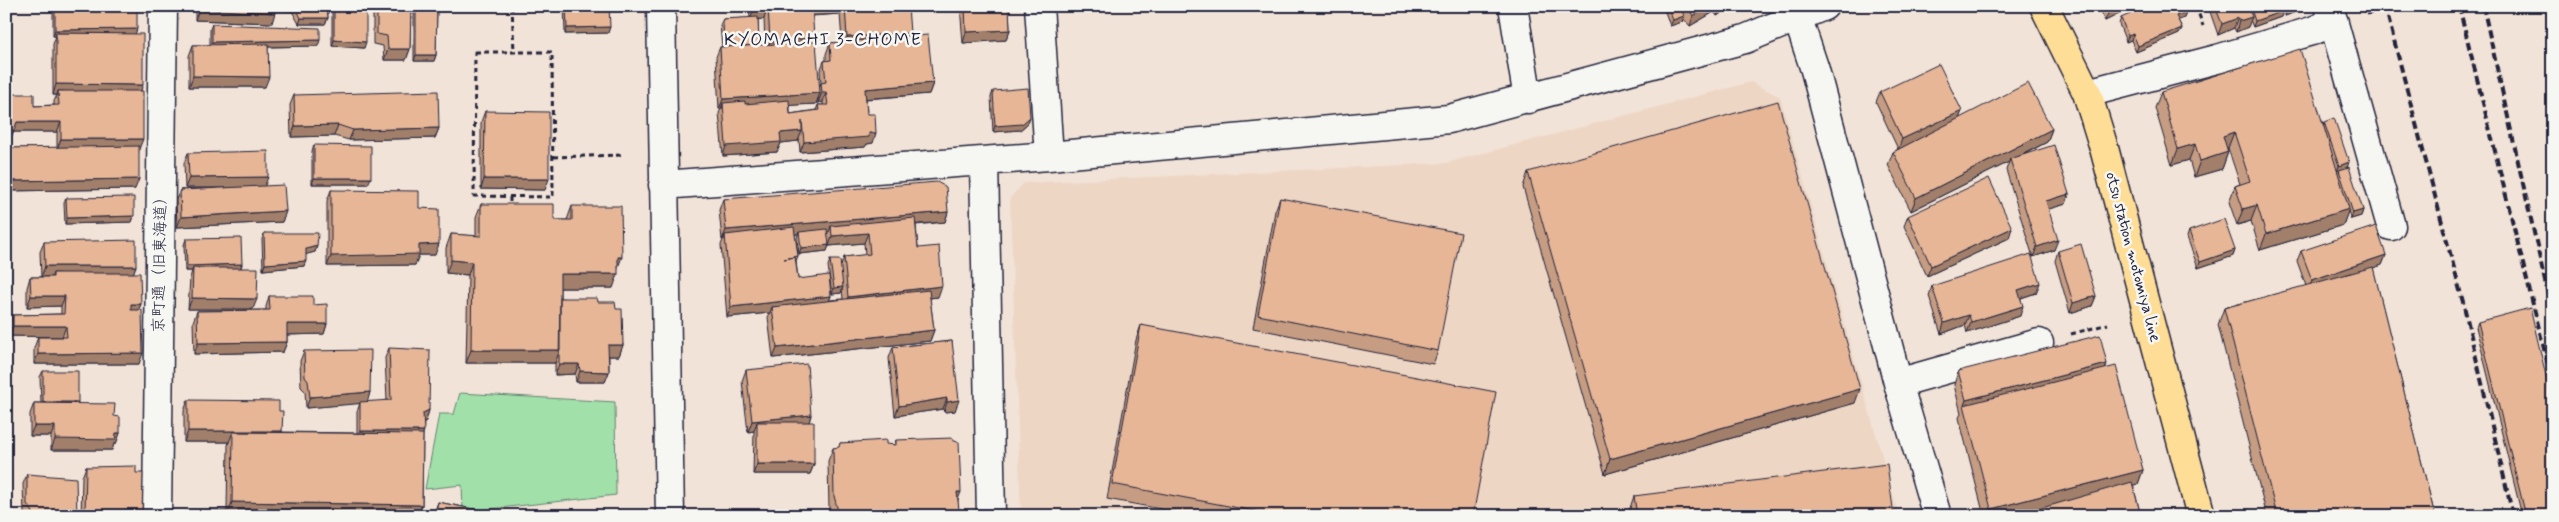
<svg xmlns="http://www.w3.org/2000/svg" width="2559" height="522" viewBox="0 0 2559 522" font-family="Mynerve,'Klee One',sans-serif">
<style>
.built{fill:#eed6c4}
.green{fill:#a1e1a9;stroke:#628272}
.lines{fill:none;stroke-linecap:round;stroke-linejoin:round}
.minor-casing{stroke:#22223b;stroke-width:31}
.major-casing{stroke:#22223b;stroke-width:31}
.path{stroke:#22223b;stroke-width:3;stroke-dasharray:5 4;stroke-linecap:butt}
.minor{stroke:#f6f6f2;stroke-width:28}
.major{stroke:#fedd96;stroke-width:28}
.rail{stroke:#22223b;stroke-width:4;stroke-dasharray:8 4;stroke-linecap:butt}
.wall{fill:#c69d82;stroke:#22223b;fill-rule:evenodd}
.shaded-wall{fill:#a17f6a;stroke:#22223b}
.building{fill:#e6b697;stroke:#22223b}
.labels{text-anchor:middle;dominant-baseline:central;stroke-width:5;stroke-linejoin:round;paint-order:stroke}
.street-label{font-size:16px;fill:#22223b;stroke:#f6f6f2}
.neighbourhood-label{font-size:18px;letter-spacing:1px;fill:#22223b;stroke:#f6f6f2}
</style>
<rect width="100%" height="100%" fill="#f1e3d7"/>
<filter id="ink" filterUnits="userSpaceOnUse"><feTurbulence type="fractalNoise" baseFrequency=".02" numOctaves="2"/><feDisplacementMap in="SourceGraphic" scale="10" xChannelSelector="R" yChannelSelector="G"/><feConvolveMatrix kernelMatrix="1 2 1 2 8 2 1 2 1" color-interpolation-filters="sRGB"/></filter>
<g filter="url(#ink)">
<path class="built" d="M1751,82l29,15 119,419h-878l-11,-318 14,-15 422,-20z"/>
<path class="green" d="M460,393l155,9 1,93 -153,17 -1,-27 -37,4 14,-75h15z"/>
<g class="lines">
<defs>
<path id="minor" d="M661,6l9,510
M1039,6l10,150
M1513,6l15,93
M2329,6l62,220
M1798,19l17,51 83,313 39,133
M2087,93l130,-34 95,-28 22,-9
M984,161l7,355
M663,185l386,-29 400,-37 296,-80 79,-33
M1898,383l141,-40
M157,516l6,-510"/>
<path id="major" d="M2044,6l43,87 17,55 97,368"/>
</defs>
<use href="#minor" class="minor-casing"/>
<use href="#major" class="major-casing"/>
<path class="path" d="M512,6l2,46
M2196,6l7,20
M2367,14l11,-3
M475,52h77l1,145 -79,-1z
M553,157l71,-2
M510,197v11
M2071,334l37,-10"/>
<use href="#minor" class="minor"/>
<use href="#major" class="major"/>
<path class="rail" d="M2385,6l79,300 49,210
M2459,6l94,379
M2483,6l70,311
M2549,6l4,15"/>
</g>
<path class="wall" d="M195,6h80l-3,17 -77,-3z
M277,6h50l1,12 -3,6h-26l-7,-13 -14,-1z
M332,6h34l-2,42 -32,-2z
M373,6h38l-1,43 -4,11h-22l-1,-14 -10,-2z
M414,6h23l-1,49 -2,6h-20z
M564,6h45l-1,27 -43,1z
M749,6h159v31l25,46 -4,11 -63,5 1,15 6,29 -6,1 -2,3 -65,5 -1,-13 -1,2 -17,2 -4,9 -54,4 -4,-43 2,-4h-2l-3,-52 4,-10h2l-2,-22 3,-6 27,-1zM840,14l2,28 -12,1 -4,11v6l-2,1 -4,10 1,12 -2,5 -7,-46v-26zM758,19h6l1,25 -6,1zM818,98v5l5,-1v3h-5l-2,5 -26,4v-9l26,-1z
M960,6h49l1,24 -4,10 -43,3z
M1663,6h77l-8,6 -3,-4 -12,8 -3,-4 -24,14 -7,-8 -1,4 -12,4z
M2097,6h38l-30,15z
M2208,6h73v11l-28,10 -3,-7 -2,7 -12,5 -2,-4 -16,7z
M2281,6h30l-26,10z
M55,7l80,27 6,57 -2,58 -4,40 -129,2v-43h51v-16h-44l-3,8h-4v-46l28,12 20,-1v-4l3,-6h-4v-51l3,-8h-3v-23z
M2186,12l-2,6 -6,2 4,8 -3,6 -43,18 -5,-12 -5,2 -7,-18 2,-6z
M212,24l106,22 -50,1 -3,40h-76v-31l4,-11h17v-16z
M993,91l35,32 -8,7 -27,2 -2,-35z
M1880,92l82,19 -3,7 93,11 -5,13 -26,14 48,38 -3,10 -18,5 6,41 -21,7 -27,-87 3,-8 -98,49 -23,-46 5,-13 5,-3 -22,-47z
M2161,92l162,33 1,-3 23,46 16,42 -2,6 -10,3 -3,-8 -5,14 -83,25 -9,-29 -14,4 -8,-23 6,-16 5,-2 -12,-36 -1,1 1,3 -6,17 -28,8 -5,-17 -17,5 -17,-57z
M294,95l145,33 -4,10 -86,2 -15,-4 -43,1 -1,-32z
M485,111l60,79 -64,-1v-67z
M314,145l54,39h-56v-33z
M188,153l76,33 22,25 -4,11 -105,5 -1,-27 4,-10 37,-2h-32l-1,-25z
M1528,172l327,231 -250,71 -82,-287z
M331,190l88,18 16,47h-16l-4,10 -88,1v-65z
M66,198l68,18 -2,6 -67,2 -1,-21z
M1280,198l158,153 -5,13 -180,-36 22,-117z
M723,199l225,13 -3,10 -29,3 2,23 20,49 -8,1 4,32 -4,11 -157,17 -5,-41 2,-4 -43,4 -6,-72 2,-5h-1l-3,-30zM795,234h3l-1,4 2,16 28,-3 2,-6v1l35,-3 1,12 -21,2 -3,9 -11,-6 -2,6 4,28 9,-1 1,-4 1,10 -14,1 2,-4 -33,-17 -2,-18 2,-5z
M481,204l73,16h13l5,-14 46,62 -5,20h-53v10l38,4 18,7 7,36 -4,11h-10v16l-4,10h-29l-1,-8 -20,1v-13v1h-89l2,-88 -22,-2v-25l5,-14 25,2v-19z
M1908,216l101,22 -82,38 -23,-50z
M2189,231l46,19 -2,6 -35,12 -11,-31z
M264,233l53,13 -2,6 -9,2 -2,12 -41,4 -1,-31z
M186,239l56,25 -1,4 12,41h-65l2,-31 2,-7h-7l-1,-26z
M44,242l92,24 -3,7 8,31 -3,6 1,54h-105v-16l4,-11h24l-53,-1v-11l4,-10 48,-1v-8l-34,1v-19l3,-11h22h-11l-1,-25z
M2058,251l38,45 -4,10 -22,7 -15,-52z
M2301,251l85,4 -4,10 -9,3 62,248h-168l-49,-191 6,-17 82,-22 -9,-25z
M1932,286l104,7 -15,5 -1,18 -53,17 -2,-8 -24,9 -12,-38z
M269,296l44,9 14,19 -3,10 -37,1v7l-4,10 -89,2 -1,-32 4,-11 69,-1v-3z
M2478,322l75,194h-31l-46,-189z
M1141,325l332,191h-275l-91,-17 29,-159z
M952,341l3,70 -11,1 -1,-3 -48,7 -6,-58 4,-11z
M389,348l40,62 -3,11 -2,1 -1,12 -1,71 -4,11h-235l1,-4 43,-1 1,-66 1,-3h-45v-31l4,-11 91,11 3,21 75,1v-21l3,-9 -54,5 -1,-17 -4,-4 -1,-26 4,-10 66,41 -3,10 20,-1 -2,-43z
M2106,368l37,102 -5,14 -5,1 8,31h-121l1,-2 8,-3 -16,5h-29l-25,-98 2,-5 -7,-28 4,-14z
M746,370l65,45 -2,7 5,42 -4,10h-57l1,-43 -6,1 -6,-51z
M43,371l35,31 -1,2 37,12 6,17 -4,11h-2l-2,6h-61v-14h-21v-22l4,-11h7l-1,-26z
M896,440l62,60 -1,16h-126l-2,-7 -1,-48 5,-13h6l1,-5 54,2z
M86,467l50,6 6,43h-61l1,-39z
M27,474l50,42h-52l-1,-2 -1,-30z
M1634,496l260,20h-265v-5z
M438,502l70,14h-75z"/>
<path class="shaded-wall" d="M279,6h15l-2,5 -14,-1z
M755,6h13l-4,13 -14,1z
M811,6h32l-3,8 -33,2z
M1710,6h6l-2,6 -24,14 3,-10z
M1721,6h9l-1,2 -12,8z
M1734,6h6l-8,6z
M2118,6h17l-30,15 4,-10z
M2298,6h13l-26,10 2,-5z
M199,9l76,4 -3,10 -77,-3z
M2283,11l-2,6 -28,10 2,-6z
M2186,12l-2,6 -10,4 2,-6z
M1684,16l-2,6 -12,4 3,-6z
M2252,17l-4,10 -12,5 3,-11z
M301,18h27l-3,6h-26z
M2238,18l-4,10 -16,7 4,-11z
M610,27l-2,6 -43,1 2,-6z
M2182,28l-3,6 -43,18 2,-6z
M137,29l-2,6 -79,-2v3h-3l2,-6z
M1010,30l-4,10 -43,3 3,-11z
M910,33l-5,13 -62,4 4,-13z
M2133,34l-2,6 -5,2 2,-6z
M814,38l-5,14 -44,3 5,-14z
M320,40l-2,6 -108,2 2,-6z
M334,40l32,2 -2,6 -32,-2z
M388,49h22l-4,11h-22z
M416,55h20l-2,6h-20z
M193,76l76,1 -4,10h-76z
M933,83l-4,11 -68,5 4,-10z
M56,84l87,1 -4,10 -81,-4 -1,4h-4z
M822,92h4l-3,10 -5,1z
M820,93l-4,11 -93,5v-6l-2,6h-2l4,-10z
M1962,111l-4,10 -60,29 4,-11z
M1030,117l-2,6 -8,7 -27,2 2,-6z
M17,122h44l-4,10h-44z
M338,125l-4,11 -43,1 4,-11z
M439,128l-4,10 -86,2 4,-10z
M2052,129l-5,13 -37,19v-2l-1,3 -98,49 5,-13z
M6,130h8l-4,10h-4z
M802,131l-4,10 -17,2 -4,9 -54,4 3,-10 54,-13z
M2234,132l-6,16 -11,4 6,-16z
M869,133h7l-3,10 -6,1 -2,3 -65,5 4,-10z
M61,139h82l-4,10h-82z
M2195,144l-6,16 -17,5 6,-16z
M2228,152l-6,17 -28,8 6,-16z
M2349,162l-2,6 -10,3 2,-5z
M268,177l-4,11h-79l4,-10z
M314,178h57l-3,6h-56z
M139,179l-4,10 -129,2v-10z
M484,179h65l-4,11 -64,-1z
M2069,194l-3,10 -24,7 4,-10z
M2257,205l-6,16 -14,4 6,-16z
M2349,209l-6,16 -83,25 6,-16z
M2363,210l-2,6 -10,3 2,-6z
M286,211l-4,11 -105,5 4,-10z
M948,212l-3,10 -113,9 -1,-5 -2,6 -30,2v-2l-1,2 -73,6v-5l-2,5h-1l4,-10z
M134,216l-2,6 -67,2 2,-6z
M2012,228l-3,10 -82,38 4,-10z
M868,233l-4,10 -35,3 3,-10z
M2058,240l-4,10 -21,7 4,-10z
M6,243h5l-4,11h-1z
M439,244l-4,11h-16l-4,10 -88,1 4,-10 88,-11z
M829,245l-2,6 -28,3 2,-6z
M317,246l-2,6 -11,3 2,-6z
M2235,250l-2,6 -35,12 2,-6z
M2386,255l-4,10 -74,25 4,-10z
M618,257h4l-5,13z
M451,260l21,2 -4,13 -22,-2z
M306,261l-2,5 -41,4 2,-6z
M242,264l-2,6 -47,-2 -1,3h-7l2,-5z
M45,266h91l-4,11 -79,-4 -1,4h-11z
M560,274h58l-5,14h-58z
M2040,283l-4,10 -22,7 4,-10z
M942,286l-4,11 -94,10 4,-10z
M843,287l-2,6 -9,1 2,-6z
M31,296h34l-4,10 -34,1z
M831,296l-4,10 -55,1 -2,6 -43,4 4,-10z
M2096,296l-4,10 -22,7 3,-10z
M192,298l65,1 -4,10h-65z
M131,304h10l-4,10h-10z
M2023,306l-3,10 -53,17 4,-11z
M1969,315l-4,10 -24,9 3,-11z
M287,324h40l-3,10 -41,1z
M13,326h53l-4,11 -53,-1z
M934,330l-4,11 -157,17 4,-10z
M287,342l-4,10 -89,2 4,-11z
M608,345h15l-4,11h-14z
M471,350h89l-5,13h-89z
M143,353l-4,11h-105l4,-10z
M559,364h20l-4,10 -20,1z
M2107,364l-5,14 -138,27 2,-5z
M580,371l29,1 -4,10h-29z
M1860,389l-5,14 -250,71 5,-15z
M370,392l-3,11 -61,5 4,-11z
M947,398l-4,11 -48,7 4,-10z
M959,400l-4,11 -11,1 3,-10z
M43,402h35l-2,6h-35z
M429,410l-3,11 -7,3 4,-11z
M811,415l-3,11 -51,-4 -3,9 -6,1 4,-11z
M34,426h21l-4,10h-21z
M188,431h94l-3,11 -46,-10 -4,10h-45z
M360,431h64l-4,10h-63z
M116,433h4l-4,11h-2l-2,6h-61l4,-11z
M757,464h57l-4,10h-57z
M2143,470l-5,14 -125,32h-24l2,-7z
M957,492h4l-5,13z
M232,502l190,3 -4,11h-191z
M959,510l-2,6h-20l10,-5z
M867,513h49l-1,3h-49z"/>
<path class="building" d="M199,6h76v7l-76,-4z
M295,6h32l1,12h-27z
M334,6h32v36l-32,-2z
M377,6h34l-1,43h-22l-1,-13 -10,-2z
M416,6h21l-1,49h-20z
M566,6h43l1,21 -43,1z
M768,6h44l2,32 -44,3z
M845,6h63l2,27 -63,4z
M965,6h44l1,24 -44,2z
M1667,6h13l4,10 -11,4z
M1687,6h23l-17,10z
M2107,6h11l-9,5z
M2148,6h35l3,6 -10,4 6,12 -44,18 -5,-12 -5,2 -7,-18z
M2215,6h33l4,11 -13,4 -1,-3 -16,6z
M2250,6h31l2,5 -28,10z
M2285,6h13l-11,5z
M55,7l82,1v21l-82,1z
M758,17l1,28 -35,2 -1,-28z
M212,24l108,4v12l-108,2z
M56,33l87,1v51l-87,-1z
M928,35l5,48 -68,6 2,25h8l1,19h-7v4l-65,5 -2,-21v10l-22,2 1,9 -55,4 -3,-43 22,-2v3l44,-4 1,14 29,-4 -1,-5h10l-2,-13h-4l-1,-9 5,-1 -2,-21 7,-1 -1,-17z
M816,42l4,51 -97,6 -3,-52z
M268,44l1,33 -76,-1v-31z
M2300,49l49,160 -83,25 -9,-29 -14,4 -8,-23 15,-5 -16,-49 -11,4 5,16 -28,9 -5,-17 -17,5 -17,-57z
M1939,64l23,47 -60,28 -22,-47z
M2028,83l24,46 -136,69 -23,-46z
M1028,88l2,29 -8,7 -27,2 -2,-35z
M58,91h85v48h-82v-17h-44l-3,8h-8v-36h28v12l25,-1z
M438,91l1,37 -86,2 -15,-5 -43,1 -1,-31z
M1778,101l82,288 -250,70 -82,-287z
M485,111l64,1v67h-65z
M2334,118l15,44 -10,4 -15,-44z
M314,145l57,1v32h-57z
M2054,145l15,49 -23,7 12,39 -21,7 -27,-88z
M139,146v33l-133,2v-33z
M268,151v26l-79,1 -1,-25z
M2349,167l14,43 -10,3 -14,-43z
M1989,178l23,50 -81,38 -23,-50z
M937,182l9,5 2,25 -222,18 -3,-31z
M284,185l2,26 -105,6 -1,-27z
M331,190l88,1v17l20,1v35l-20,1v9l-88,2z
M6,197h4l1,46h-5z
M134,197v19l-67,2 -1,-20z
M1280,198l181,35 -23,118 -180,-36z
M481,204h73v16h18v-14h49l1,51h-4v17h-58v76h-89l1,-88 -21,-2v-26l30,2z
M915,218l3,30 21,-2 3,40 -94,11 -4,-40 26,-3 -2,-21 -36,3 -1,-10z
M2224,219l11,31 -35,12 -11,-31z
M2376,226l10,29 -74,25 -11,-29z
M794,227l4,29 -14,3 11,-2 3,22 31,-4 2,21 -100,11 -6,-72z
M827,229l2,16 -28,3 -2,-16z
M264,233h54l-1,13 -11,3v12l-41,3z
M241,238l1,26 -55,2 -1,-27z
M136,240v26h-91l-1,-24z
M2081,244l15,52 -23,7 -15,-52z
M2031,254l9,29 -22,7 5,16 -52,16 -2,-7 -25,8 -12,-37z
M830,260h10l3,27 -9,1z
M2373,267l62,249h-158l-53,-208z
M193,268h65l-1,31 -65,-1z
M53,273h87l1,31h-10v6h11l1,43 -105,1v-17h29l-1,-11h-53v-11l51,-1 1,-18h-34l-1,-19h23z
M929,290l5,40 -157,18 -5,-41z
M269,296h44v9l14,-1v20h-40v18l-89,1 -1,-32 73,-1z
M560,298h37l1,4h17l1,7h6l1,36h-15l1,27 -29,-1 -1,-7h-20z
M2530,308l23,97v111h-27l-48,-194z
M1141,325l355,67 -23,124h-192l-169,-32z
M2100,335l7,29 -141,36 -8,-29z
M952,341l7,59 -12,2v-4l-48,8 -6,-59z
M389,348l41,2 -1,60 -6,3 1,18h-64v-29l31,-2z
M371,350l-1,42 -60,5 -2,-16 -3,-4 -1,-26z
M807,364l4,51 -59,6 -6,-51z
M2116,366l27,104 -152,39 -27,-104z
M43,371h35v31h-35z
M188,400l91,1v10h4l-1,20h-94z
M34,403l81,1 -1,12 6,1v16h-4l-1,7 -60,-1v-13h-21z
M757,422h57v42h-57z
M233,432l190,2 -1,71 -190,-3z
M953,438l1,3 5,1 2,50h-4l2,18 -12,1 -1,4 -9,1h-21v-3h-49v3h-25v-4l-4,-1 -4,-15 -1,-48 6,-1 1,-4 46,-3v4l10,1v-5z
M1887,464l7,52h-257l-3,-20z
M136,466v7h7l-1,43h-57l1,-49z
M27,474l49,4 1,38h-45l1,-4 -6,-8z
M2132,482l9,34h-120v-2z
M438,502l70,14h-73z
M278,510v6h-94v-4z"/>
</g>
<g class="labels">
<g class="street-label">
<text transform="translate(2133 257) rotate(75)">otsu station motomiya line</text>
<text transform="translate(160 261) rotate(-89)">京町通（旧東海道）</text>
</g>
<g class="neighbourhood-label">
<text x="823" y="40">KYOMACHI 3-CHOME</text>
</g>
</g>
<rect width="2559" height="522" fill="none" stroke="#f6f6f2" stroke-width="25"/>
<rect x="12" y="12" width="2534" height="497" fill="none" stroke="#22223b" stroke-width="2" filter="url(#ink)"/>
</svg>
